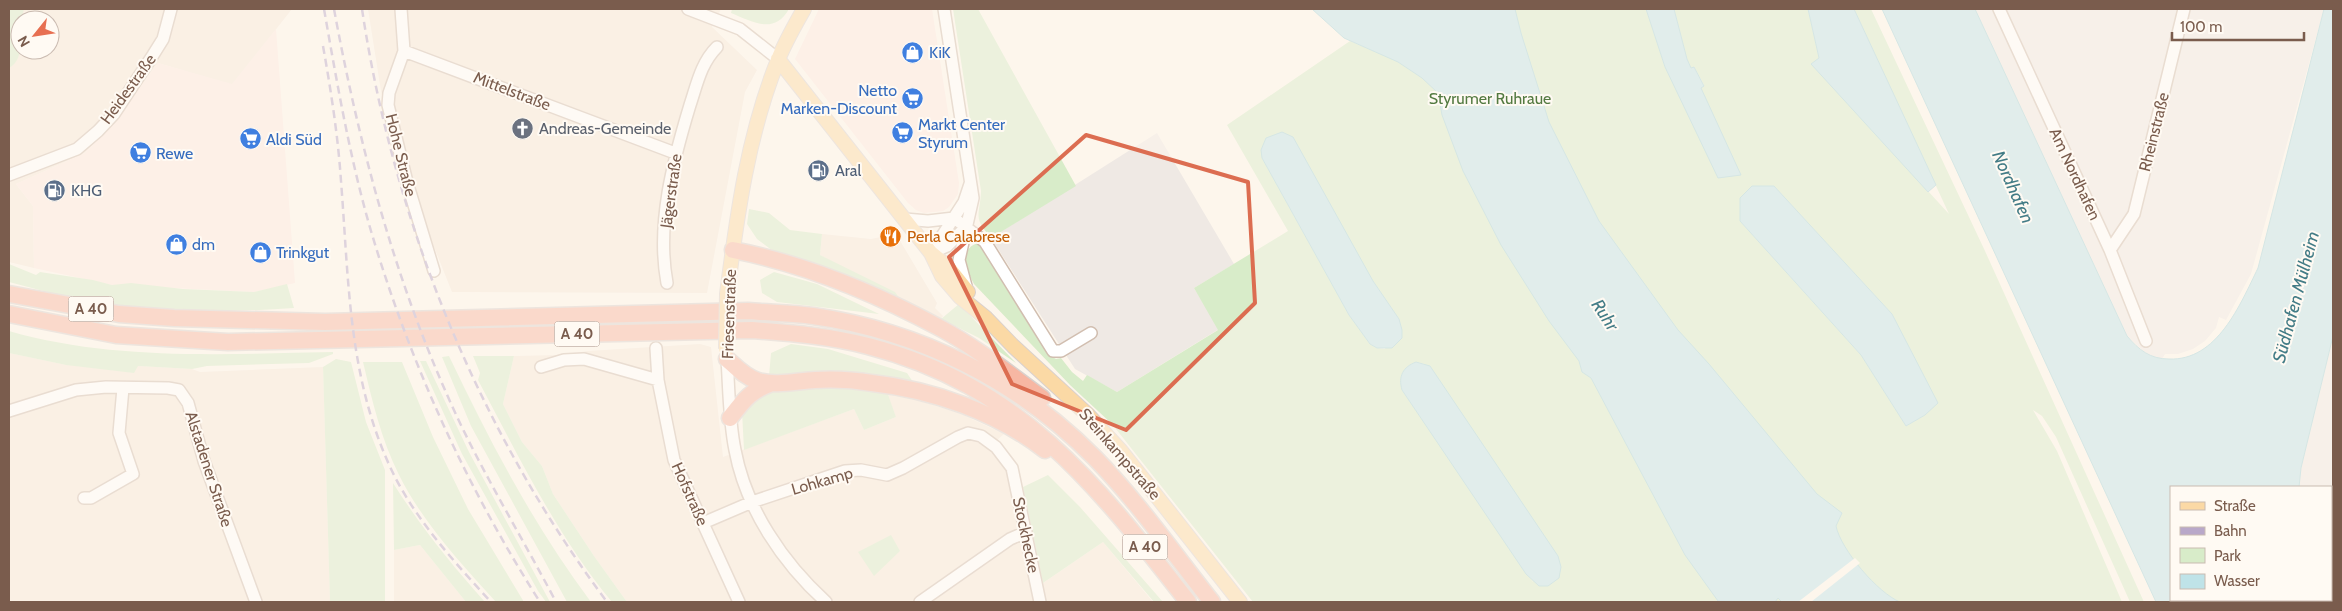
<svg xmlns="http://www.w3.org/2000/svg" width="2342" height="611" viewBox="0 0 2342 611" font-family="Cabin,sans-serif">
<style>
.residential{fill:#f5e8da;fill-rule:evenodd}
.commercial{fill:#fde8e0}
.industrial{fill:#efe9e4}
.green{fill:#d8ecc9;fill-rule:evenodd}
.water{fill:#bfe3e8;stroke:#a5d3da}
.pier{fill:#fdf6ec}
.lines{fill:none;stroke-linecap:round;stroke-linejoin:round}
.minor-casing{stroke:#d1beb0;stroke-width:14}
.major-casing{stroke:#dad1cd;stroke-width:16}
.highway-casing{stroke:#dad1cd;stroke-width:19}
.minor{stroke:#fff;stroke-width:11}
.major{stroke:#fbd9a5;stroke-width:14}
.highway{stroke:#f7b7a3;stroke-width:16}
.rail{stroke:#b9a8c9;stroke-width:2.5;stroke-dasharray:8 5;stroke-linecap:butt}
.major-bridge-casing{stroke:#dad1cd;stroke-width:16;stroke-linecap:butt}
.major-bridge{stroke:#fbd9a5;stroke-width:14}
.marked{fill:none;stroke:#dc6d51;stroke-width:4;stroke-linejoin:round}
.labels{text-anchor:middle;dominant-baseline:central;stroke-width:4;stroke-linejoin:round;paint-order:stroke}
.shield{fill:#fffaf3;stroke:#a28b7f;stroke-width:1}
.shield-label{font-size:15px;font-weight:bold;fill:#7a5c4d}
.shop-label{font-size:16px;fill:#366cbe;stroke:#fffaf3;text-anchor:start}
.street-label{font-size:16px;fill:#7a5c4d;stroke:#fffaf3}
.park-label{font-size:16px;fill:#537a41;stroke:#fffaf3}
.worship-label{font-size:16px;fill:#5b616d;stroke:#fffaf3;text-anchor:start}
.service-label{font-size:16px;fill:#4e5e75;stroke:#fffaf3;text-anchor:start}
.food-label{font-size:16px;fill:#c56008;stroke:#fffaf3;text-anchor:start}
.water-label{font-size:18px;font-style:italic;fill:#437c86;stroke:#fffaf3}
</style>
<rect width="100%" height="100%" fill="#fdf6ec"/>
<path class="residential" d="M9,9h283l-60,76 -74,-22 -41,56 -32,34 -69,31 17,22 1,62 -25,-6zM20,20h30v30h-30z
M368,9h353l-9,18 45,43 -12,22 -38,201 -255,-1 -59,-148 -12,-53z
M822,234l49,5 25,-5 41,69 -2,5 8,8 -2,3 -41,-20 -80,-44z
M700,344l11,3 12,110 131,-48 10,21 32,-13 -9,-23 20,3 52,16 45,21 -16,14 10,8 9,16 26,118 70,-48 50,60h-526l-33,-46 -41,-62 -11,-28 -20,-24 -19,-38 11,-48 46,-1 28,-4z
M9,353l57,12 72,1 54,3 8,3 123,-5 7,235h-321z
M420,545l46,57h-72v-52z"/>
<path class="commercial" d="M819,9h113l27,174 -1,11 -9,13 -6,4 -19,2 -8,-3 -8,-7 -113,-144z
M276,29l19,254 -41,9 -142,-7 -78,-17 -1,-62 -17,-22 69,-31 32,-34 41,-56 74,21z"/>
<path class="industrial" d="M1975,9h349l-73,265 -25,46 -7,-3 -3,11 -11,13 -12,8 -15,5h-13l-3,5 -14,-3 -21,-20z
M1157,133l77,131 -40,24 25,41 -102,63 -42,-23 -84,-131z
M2333,336v266h-40v-2h38v-113h-32l2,-19z"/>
<path class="green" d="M9,9h15c-1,5 -4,10 -4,14 -1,17 5,36 -11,45z
M732,9h57c-15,26 -36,13 -58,4z
M953,9h25l98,177 -85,52c-19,-22 -11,-21 -10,-47z
M1320,9h326l19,58 36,20 3,-2 -10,-18 -3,2 -4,-10 -13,-50h134l11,49 -7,6 137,150 -95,-205h17l114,242 159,351h-14l-74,-165 -14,-21 -9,-6 24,41 65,151h-869l-141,-178 -42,-39 -96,-101c-7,-13 -16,-35 4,-41l71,112 7,4 5,-1 11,14 11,9 4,-6 30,17 101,-62 -24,-42 94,-57 -61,-106 123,-84 31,13zM1262,158l111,123 26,38 -14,30 -8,-1 -7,-4 -21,-29zM1752,186h22l118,128 45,88 -12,13 -19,11 -45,-71 -121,-134v-23zM1416,362l8,2 109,218 -131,-192 9,-26z
M749,209l20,4 21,17 32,4 -2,21 75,37 5,7 -127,-48 -16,-12 -10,-15z
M9,264l27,11 4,-3 53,8 19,5 19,-2 52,6 71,3 33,-8 7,24c-54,4 -115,4 -169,-2 -39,-4 -78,-14 -116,-24z
M774,272l43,12 62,30 -102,-12 -15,-9 -2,-13z
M959,304l57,59 -37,-25 -38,-19z
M9,331c104,30 216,23 324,21v2l-24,9 -102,3 -15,3 -54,-3 -4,7 -68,-8 -57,-12z
M791,344l37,5 79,24 8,12 -146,-9 2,-23z
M449,356c41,86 85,170 142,246h-24l-96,-176 -29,-69z
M473,356h41l-11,48 19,38 20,24 11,28 41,62 33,46h-15c-55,-66 -94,-147 -134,-222l2,-7z
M336,359l15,3 15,60 19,48v132h-55l-7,-235z
M420,361h6l43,91 81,150h-4l-8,-11 -76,-137z
M363,362h39l31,75 35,72 56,93h-28c-34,-37 -75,-82 -97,-127 -18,-36 -27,-75 -36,-113z
M821,387l65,2 10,28 -32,13 -10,-21 -110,41 -2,-38 14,-16 14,-4z
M1048,475l32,32 83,95h-9l-51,-60 -60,41 -20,-96z
M393,483c28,44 58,81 92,119h-19l-46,-57 -26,5z
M891,535l9,16 -26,25 -16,-24z"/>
<path class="water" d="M1312,9h203l6,24 28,89 50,99 79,109 31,34 108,130 25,19 -6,13c5,24 42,67 64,76h-118l-4,-4 -3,4 -57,-1 -33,-46 -94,-177 -9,-6 -3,-11 -30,-40 -48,-76 -38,-74 -21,-56 -4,-22 -16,-15 -24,-16 -54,-24z
M1646,9h28l13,50 4,9 3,-1 10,19 -3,2 40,87 -23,3 -53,-111z
M1808,9h46l82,176 -8,7 -117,-128 8,-6z
M1882,9h93l152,327c12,14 23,23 42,23 48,2 71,-54 89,-91l66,-259h9v327l-32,132 -2,19h-128v113h122v2h-137z
M1282,132l11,5 80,144 26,38 3,11v8l-10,10h-15l-7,-4 -21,-29 -87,-157 -1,-8 5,-12z
M1752,186h22l118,128 46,89 -13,12 -19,11 -45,-71 -121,-134v-23z
M1416,362l14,4 128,190 3,11 -2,11 -11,8h-9l-13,-12 -124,-184c-4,-14 1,-23 14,-28z"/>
<path class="pier" d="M1855,558l5,5 -49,39h-13z"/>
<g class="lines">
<defs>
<path id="minor" d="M401,9l3,42 -15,42 -1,12 19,77 27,89
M688,9l52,20 38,30
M944,9l29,189 -14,62 7,26
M1999,9l111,241 36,91
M404,51l271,102
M9,175l68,-26 21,-18 16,-17 39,-59 10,-16 8,-30
M954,218l31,24 68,109h8l30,-18
M905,219l23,2 26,-3
M2110,250l24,-36 50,-205
M931,253l33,-51 6,-18
M931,253l16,-7 18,-18
M667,283c-11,-59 6,-122 23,-178 7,-21 11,-42 27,-58
M656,348l2,32
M727,359c2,30 2,62 8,91 11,59 48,113 91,152
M541,367l23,-7 20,-1 74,21 16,80 65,142
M9,411l67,-21 30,-3 62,1 11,2 9,13 16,58 52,141
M84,498h7l42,-24 -14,-41 4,-45
M703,523l49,-21 93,-31 16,-1 26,5 16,-7 55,-31 10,-4 13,3 15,11 16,21 28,134
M2331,533l2,-14
M2331,578l2,1
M920,602l90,-63 16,-7"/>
<path id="major" d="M778,59l153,194 17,14 20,25
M931,253l11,23 18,21 26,21 27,28 75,69 33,36 119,151
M727,294c10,-79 21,-160 51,-234 7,-18 17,-35 26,-51"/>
<path id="highway" d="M733,250c72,14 144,44 209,79 35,19 67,45 100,69
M9,294l110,20 55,4 151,4 423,-11c22,2 44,2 65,5 107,15 206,65 282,142 43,44 79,96 117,144
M9,314l107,21 112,7 524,-12c39,3 78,6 116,16 152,39 229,139 320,256
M727,359c9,8 18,18 31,22 18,5 38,0 57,-1 18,-1 39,0 57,3 61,7 124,29 173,67
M730,418c14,-18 20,-27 42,-35"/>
</defs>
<use href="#minor" class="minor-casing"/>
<use href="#major" class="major-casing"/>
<use href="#highway" class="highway-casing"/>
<use href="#minor" class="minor"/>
<use href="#major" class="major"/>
<use href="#highway" class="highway"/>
<path class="rail" d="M324,9c13,74 26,150 47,222 39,132 95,255 169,371
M334,9c25,136 61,272 119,399 30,66 69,129 103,194
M362,9c32,214 116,420 245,593
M323,46c8,45 15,90 18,135 8,101 7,199 52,292 23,47 63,91 98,129"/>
<defs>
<path id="major-bridge" d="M726,349l1,-55"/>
</defs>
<use href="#major-bridge" class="major-bridge-casing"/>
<use href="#major-bridge" class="major-bridge"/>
</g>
<path d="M0 0H2342V611H0ZM1086,135l162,47 7,121 -129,127 -114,-46 -63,-127z" fill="#fdf6ec" fill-opacity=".55" fill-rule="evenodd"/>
<path class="marked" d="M1086,135l162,47 7,121 -129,127 -114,-46 -63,-127z"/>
<defs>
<symbol id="shop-disc" viewBox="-11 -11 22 22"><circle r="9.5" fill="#3f7fe0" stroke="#fffaf3"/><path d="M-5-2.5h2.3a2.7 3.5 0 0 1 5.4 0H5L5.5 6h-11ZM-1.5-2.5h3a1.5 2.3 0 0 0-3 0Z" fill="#fff"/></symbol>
<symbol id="supermarket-disc" viewBox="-11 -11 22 22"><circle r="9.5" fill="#3f7fe0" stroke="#fffaf3"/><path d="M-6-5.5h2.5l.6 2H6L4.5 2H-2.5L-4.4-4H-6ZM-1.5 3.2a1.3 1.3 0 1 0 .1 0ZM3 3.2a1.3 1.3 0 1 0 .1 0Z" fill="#fff"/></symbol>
<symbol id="church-disc" viewBox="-11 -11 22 22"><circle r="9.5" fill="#6b7280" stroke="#fffaf3"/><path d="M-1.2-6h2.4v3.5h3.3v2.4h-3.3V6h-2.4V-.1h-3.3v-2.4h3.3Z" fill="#fff"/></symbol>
<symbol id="fuel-disc" viewBox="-11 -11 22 22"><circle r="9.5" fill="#5c6f8a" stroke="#fffaf3"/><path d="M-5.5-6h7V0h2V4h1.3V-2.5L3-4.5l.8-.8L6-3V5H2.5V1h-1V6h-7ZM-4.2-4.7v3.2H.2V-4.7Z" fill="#fff"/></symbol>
<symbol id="restaurant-disc" viewBox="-11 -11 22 22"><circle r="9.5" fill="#e8710a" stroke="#fffaf3"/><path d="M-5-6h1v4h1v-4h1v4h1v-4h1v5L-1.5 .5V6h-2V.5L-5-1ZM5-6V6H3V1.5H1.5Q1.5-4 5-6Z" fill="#fff"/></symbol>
</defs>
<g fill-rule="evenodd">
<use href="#shop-disc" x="900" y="40" width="25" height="25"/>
<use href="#supermarket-disc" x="900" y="86" width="25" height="25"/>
<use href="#church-disc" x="510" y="116" width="25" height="25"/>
<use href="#supermarket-disc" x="890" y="120" width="25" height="25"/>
<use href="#supermarket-disc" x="238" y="126" width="25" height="25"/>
<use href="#supermarket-disc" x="128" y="140" width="25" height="25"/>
<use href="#fuel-disc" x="806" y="158" width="25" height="25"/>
<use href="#fuel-disc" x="42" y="178" width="25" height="25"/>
<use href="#restaurant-disc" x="878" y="224" width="25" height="25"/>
<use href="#shop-disc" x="164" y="232" width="25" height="25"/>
<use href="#shop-disc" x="248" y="240" width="25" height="25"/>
</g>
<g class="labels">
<g class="shield">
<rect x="68.5" y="296.5" width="45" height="25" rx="4"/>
<rect x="554.5" y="321.5" width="45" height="25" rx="4"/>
<rect x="1122.5" y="534.5" width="45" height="25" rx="4"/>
</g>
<g class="shield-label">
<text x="91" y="309">A 40</text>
<text x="577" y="334">A 40</text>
<text x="1145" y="547">A 40</text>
</g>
<g class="shop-label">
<text x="929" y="52">KiK</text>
<text x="897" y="90" text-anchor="end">Netto<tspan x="897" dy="18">Marken-Discount</tspan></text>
<text x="918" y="124">Markt Center<tspan x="918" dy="18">Styrum</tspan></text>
<text x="266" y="139">Aldi Süd</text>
<text x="156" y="153">Rewe</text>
<text x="192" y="244">dm</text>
<text x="276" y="252">Trinkgut</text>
</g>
<g class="street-label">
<text transform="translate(128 89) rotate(-54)">Heidestraße</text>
<text transform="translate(512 91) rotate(21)">Mittelstraße</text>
<text transform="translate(2154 132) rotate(-76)">Rheinstraße</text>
<text transform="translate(401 155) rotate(76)">Hohe Straße</text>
<text transform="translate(2075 174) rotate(65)">Am Nordhafen</text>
<text transform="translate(671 191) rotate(-82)">Jägerstraße</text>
<text transform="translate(729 314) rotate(-88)">Friesenstraße</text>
<text transform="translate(1120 454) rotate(49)">Steinkampstraße</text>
<text transform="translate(209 469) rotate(72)">Alstadener Straße</text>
<text transform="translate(822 481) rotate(-16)">Lohkamp</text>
<text transform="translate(690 494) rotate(66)">Hofstraße</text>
<text transform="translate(1026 535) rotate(78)">Stockhecke</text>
</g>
<g class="park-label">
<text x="1490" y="98">Styrumer Ruhraue</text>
</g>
<g class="worship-label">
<text x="539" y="128">Andreas-Gemeinde</text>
</g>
<g class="service-label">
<text x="835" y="170">Aral</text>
<text x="71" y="190">KHG</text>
</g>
<g class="food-label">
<text x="907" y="236">Perla Calabrese</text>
</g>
<g class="water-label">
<text transform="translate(2013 187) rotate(66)">Nordhafen</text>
<text transform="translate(2296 297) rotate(-75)">Südhafen Mülheim</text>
<text transform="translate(1605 315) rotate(57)">Ruhr</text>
</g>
</g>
<rect width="2342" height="611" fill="none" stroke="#7a5c4d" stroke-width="20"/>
<rect x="2170" y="486" width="162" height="115" fill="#fffaf3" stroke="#cabbb1"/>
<rect x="2180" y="502" width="25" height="8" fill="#fbd9a5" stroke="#cabbb1"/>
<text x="2214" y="511" font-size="15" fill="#7a5c4d">Straße</text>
<rect x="2180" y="527" width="25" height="8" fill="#b9a8c9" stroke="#cabbb1"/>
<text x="2214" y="536" font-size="15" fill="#7a5c4d">Bahn</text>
<rect x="2180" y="548" width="25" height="15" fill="#d8ecc9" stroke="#cabbb1"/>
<text x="2214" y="561" font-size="15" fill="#7a5c4d">Park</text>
<rect x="2180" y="574" width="25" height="15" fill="#bfe3e8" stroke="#cabbb1"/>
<text x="2214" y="586" font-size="15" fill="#7a5c4d">Wasser</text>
<g transform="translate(35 35) rotate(240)"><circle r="24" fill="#fffaf3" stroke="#cabbb1"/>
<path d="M0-4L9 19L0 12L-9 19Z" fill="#e76f51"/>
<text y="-8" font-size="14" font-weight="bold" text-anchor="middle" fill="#7a5c4d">N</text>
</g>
<path d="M2172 32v8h132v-8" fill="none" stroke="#7a5c4d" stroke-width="2.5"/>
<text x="2180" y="32" font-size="15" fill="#7a5c4d" stroke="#fffaf3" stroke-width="4" paint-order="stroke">100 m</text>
</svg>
